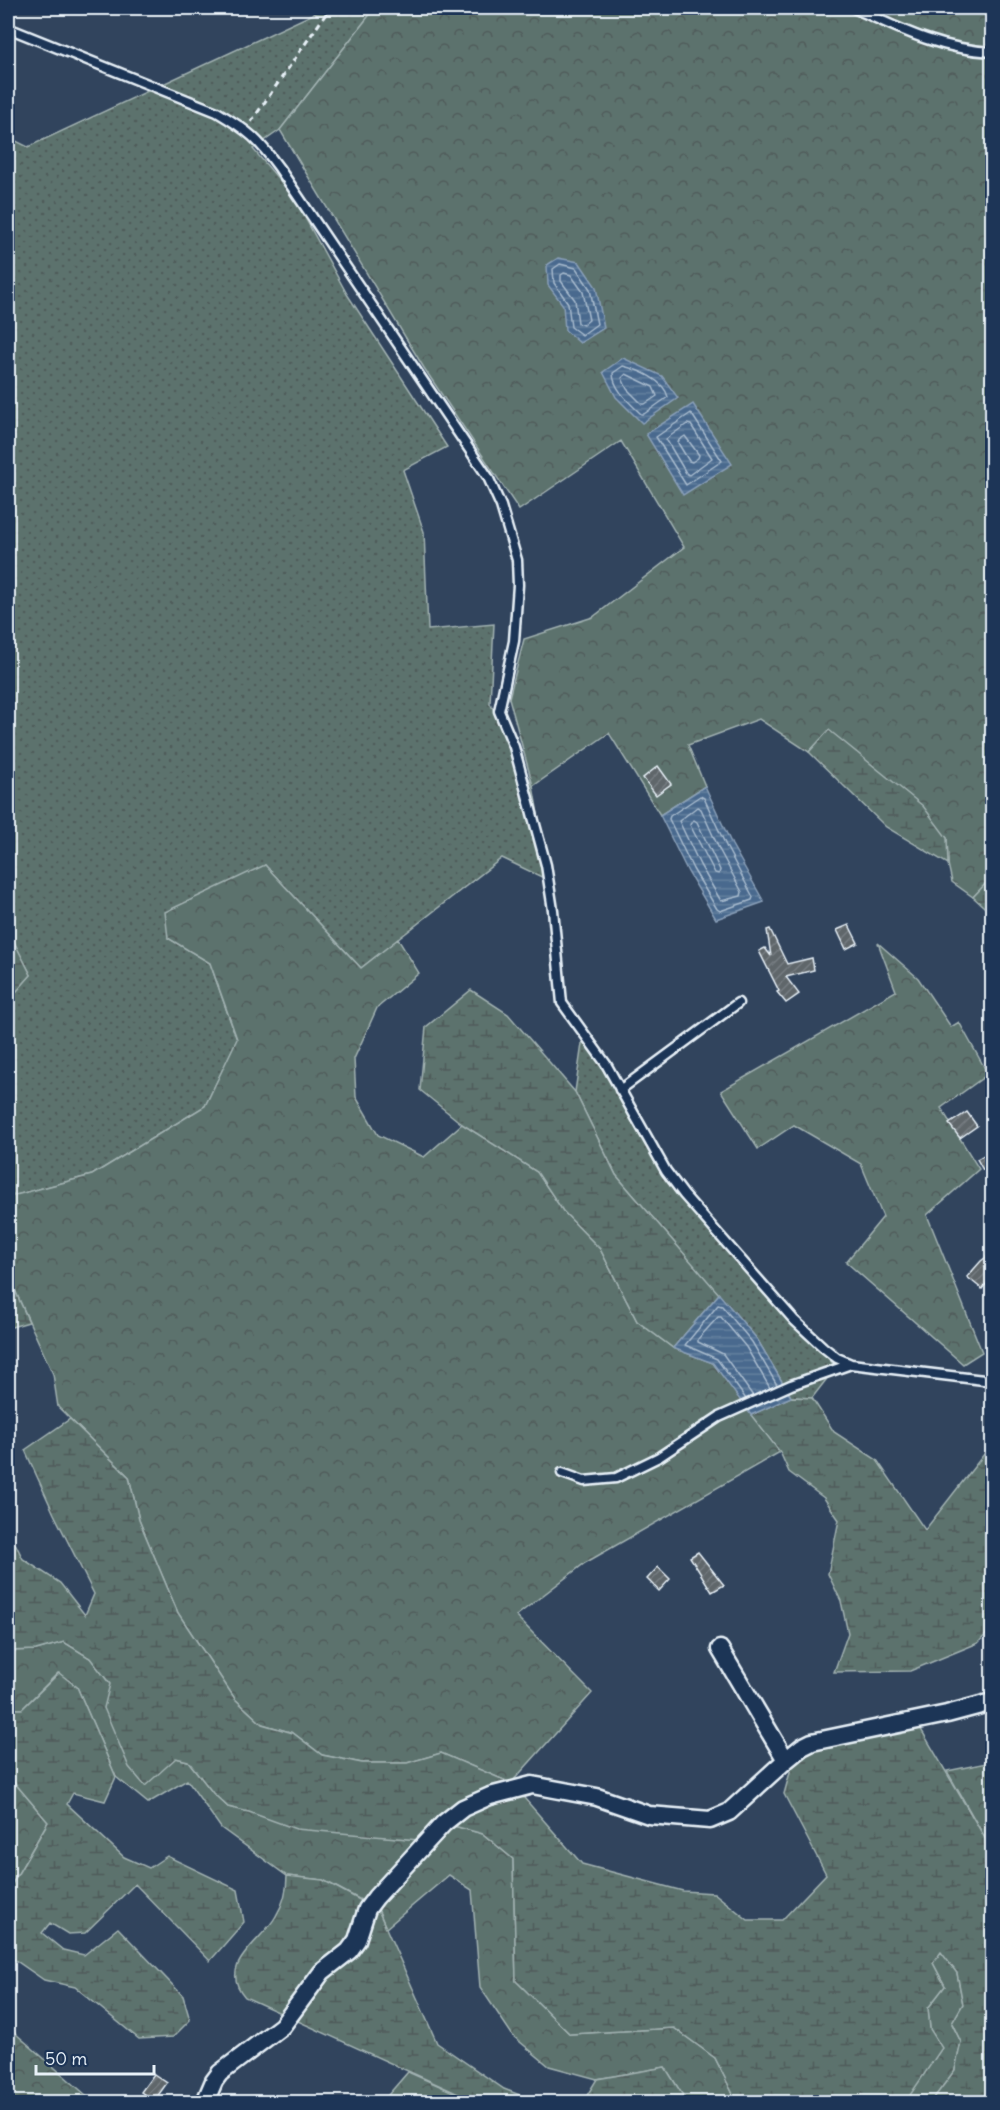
<svg xmlns="http://www.w3.org/2000/svg" width="1000" height="2110" viewBox="0 0 1000 2110" font-family="Delius,sans-serif">
<style>
.green{fill:url(#green-dots);stroke:#a2b2b2;stroke-width:1.5}
.forest{fill:url(#forest-crowns);stroke:#a2b2b2;stroke-width:1.5}
.wetland{fill:url(#wetland-marsh);stroke:#a2b2b2;stroke-width:1.5}
.water{fill:url(#water-rules);stroke:#899fb8;stroke-width:1.5}
.lines{fill:none;stroke-linecap:round;stroke-linejoin:round}
.shore{stroke:#a8bbce;stroke-width:1.5}
.building{fill:url(#building-hatch);stroke:#e8f1f8;stroke-width:1.5}
.service-casing{stroke:#e8f1f8;stroke-width:13}
.minor-casing{stroke:#e8f1f8;stroke-width:21}
.path{stroke:#e8f1f8;stroke-width:3;stroke-dasharray:6 4.5;stroke-linecap:butt}
.service{stroke:#1d3557;stroke-width:8}
.minor{stroke:#1d3557;stroke-width:16}
</style>
<defs>
<pattern id="green-dots" width="8" height="8" patternUnits="userSpaceOnUse" patternTransform="scale(1.5)"><rect width="8" height="8" fill="#5c726d"/><path d="M2 2h.1M6 6h.1" fill="none" stroke="#505b5a" stroke-width="1.8" stroke-linecap="round"/></pattern>
<pattern id="forest-crowns" width="20" height="18" patternUnits="userSpaceOnUse" patternTransform="scale(1.5)"><rect width="20" height="18" fill="#5c726d"/><path d="M2 6a3 3 0 1 1 6 0M12 15a3 3 0 1 1 6 0" fill="none" stroke="#505b5a"/></pattern>
<pattern id="wetland-marsh" width="20" height="14" patternUnits="userSpaceOnUse" patternTransform="scale(1.5)"><rect width="20" height="14" fill="#5c726d"/><path d="M1 5h8M5 5V1M11 12h8M15 12V8" fill="none" stroke="#505b5a"/></pattern>
<pattern id="water-rules" width="6" height="5" patternUnits="userSpaceOnUse" patternTransform="scale(1.5)"><rect width="6" height="5" fill="#49698e"/><path d="M0 2.5h6" fill="none" stroke="#637f9f"/></pattern>
<pattern id="building-hatch" width="6" height="6" patternUnits="userSpaceOnUse" patternTransform="scale(1.5)"><rect width="6" height="6" fill="#5f666b"/><path d="M-1 1l2-2M0 6l6-6M5 7l2-2" fill="none" stroke="#767c81"/></pattern>
</defs>
<rect width="100%" height="100%" fill="#31445d"/>
<filter id="ink" filterUnits="userSpaceOnUse"><feTurbulence type="fractalNoise" baseFrequency=".0167" numOctaves="2"/><feDisplacementMap in="SourceGraphic" scale="12" xChannelSelector="R" yChannelSelector="G"/><feConvolveMatrix kernelMatrix="1 2 1 2 8 2 1 2 1" color-interpolation-filters="sRGB"/></filter>
<g filter="url(#ink)">
<path class="green" d="M326,8h49l-95,122 -27,19 40,47 54,98 100,153 -44,23 21,62 4,98 66,-6 -4,79 43,83 17,95 -48,-23 -141,110 -96,-103 -97,73 42,25 27,77 -32,66 -113,69 -84,22v-196l23,-26 -22,-42 -1,1v-797l20,10z
M584,1030l90,161 162,176 -24,31 -21,-1 -34,-58 -141,-164 -41,-83z"/>
<path class="forest" d="M375,8h617v869l-19,20 -21,-15 -4,-18 -1,-26 -118,-107 -20,21 -50,-33 -71,26 17,41 -45,29 -51,-82 -76,53 -24,-88 15,-59 69,-22 91,-70 -63,-106 -102,69 -95,-142 -144,-238z
M265,865l96,103 37,-29 21,34 -42,35 -23,51 2,38 22,38 46,22 38,-33 75,48 26,39 37,38 37,72 36,27 40,15 67,89 -195,111 -69,53 76,77 -81,90 -70,-30 -34,10h-45l-40,-8 -29,-22 -31,-9 -27,-25 -57,-86 -39,-93 -10,-43 -71,-70 -5,-33 -39,-86 -6,-32v-59l84,-22 113,-69 32,-67 -27,-76 -42,-25 -3,-26z
M878,943l40,35 33,49 8,-5 29,52 -47,34 38,61 -52,46 55,137 -19,12 -117,-102 37,-45 -22,-53 -67,-39 -36,24 -37,-58 175,-100z
M64,1642l26,16 20,26 66,74 12,3 25,32 15,14 132,27 59,6 24,-17 40,11 30,25 3,122 54,53 104,-6 41,30 22,44h-50l-22,-35 -68,12 -48,-13 -36,-30 -33,-49 -8,-97 -23,-15 -63,53 -8,-19 -55,-29 -36,-4 -66,-48 -34,-48 -39,23 -32,-26 -39,-90 -19,-14 -36,36h-14v-58l28,-1z
M992,1762v88l-45,-79z
M8,1775l40,47 -40,69z
M941,1951l16,22 6,31 -11,20 9,18 -6,28 -24,32h-24l23,-73 -2,-21 17,-22 -12,-23z
M8,2027l86,75h-86z
M408,2072l68,30h-94z"/>
<path class="wetland" d="M829,730l94,76 24,32 1,26 -62,-37 -77,-75z
M992,877v37l-19,-17z
M9,932l22,43 -23,26v-67z
M471,990l37,24 67,78 41,83 103,119 -46,54 -36,-27 -37,-72 -37,-38 -26,-39 -75,-48 -42,-34 6,-63z
M8,1256l6,32 15,34 -21,6z
M791,1397l21,1 22,34 43,28 48,70 67,-86v184l-14,15 -68,28 -76,1 14,-39 -7,-32 -13,-27 11,-54 -15,-22 -35,-26 -9,-20 -29,-37z
M70,1419l59,58 10,43 39,93 57,86 27,25 31,9 29,22 40,8h45l34,-10 70,30 71,81 101,27 31,2 34,27h34l44,-46 -42,-80 8,-29 16,-17 107,-29 77,131v252h-61l24,-32 6,-28 -9,-19 11,-19 -6,-31 -16,-21 -8,11 12,23 -17,22 2,21 12,19 -34,50 -1,4h-170l-22,-44 -41,-30 -104,6 -54,-53 -3,-122 -30,-25 -40,-11 -24,17 -123,-11 -47,-17 -21,-5 -15,-14 -25,-32 -12,-3 -31,28 -16,-19 -25,-59 6,-24 -20,-26 -26,-16 -28,8 -28,1v-113l8,7 7,14 37,24 25,32 9,-21 -40,-80 -29,-64z
M59,1673l18,14 39,90 -11,24 -32,-8 -6,11 57,53 25,11 18,-12 71,34 6,32 -34,39 -75,-77 -50,49 -17,1 -18,-11 -8,10 21,17 21,5 34,-27 65,68 7,24 -17,17 -34,2 -64,-52 -31,-7 -36,-25v-64l40,-69 -40,-47v-66h14z
M287,1876l36,4 55,30 59,133 67,46 34,13h-62l-231,-105c-29,-33 17,-55 31,-81 8,-13 11,-25 11,-40z
M665,2067l22,35h-94l-7,-5 11,-18z"/>
<path class="water" d="M558,258l21,4 17,25 8,41 -24,15 -15,-13 -2,-25 -15,-20 -1,-20z
M623,358l39,18 16,22 -36,25 -26,-26 -13,-25z
M693,404l39,60 -49,31 -37,-61z
M705,786l27,59 32,57 -48,17 -28,-47 -28,-57z
M719,1294l38,45 34,58 -40,18 -38,-52 -40,-15z"/>
<g class="lines">
<path class="shore" d="M560,264l16,4 14,21 7,35 -15,11 -11,-8 -3,-24 -14,-20 -1,-14z
M564,273l7,2 12,17 6,28 -6,5 -5,-2 -3,-23 -14,-19v-6z
M623,366c16,4 41,14 45,31l-24,17h-3c-11,-11 -28,-25 -28,-41z
M626,374l27,13 4,9 -12,8h-3l-15,-15 -5,-11z
M691,413l31,48 -36,24 -30,-48z
M687,424l4,1 21,33 -23,17 -3,-2 -20,-34z
M685,436l14,19 -1,3 -6,4 -3,-1 -11,-18 1,-3z
M700,796l4,2 23,50 26,49 -1,3 -32,11 -3,-2 -24,-40 -24,-50 1,-3z
M697,807l4,2 19,42 22,41 -1,4 -20,5 -21,-36 -21,-44z
M694,820l3,2 23,48 -1,4 -4,-1 -25,-48 1,-3z
M753,1396l-30,-42 -25,-12v-3l20,-22h3l25,30 24,41
M746,1399l-29,-40 -32,-14 33,-40 4,1 30,36 25,43"/>
</g>
<path class="building" d="M658,766l13,18 -15,11 -13,-17z
M849,925l9,18 -12,6 -9,-19z
M770,929l17,35 25,-6 2,12 -28,7 13,17 -13,9 -9,-11 2,-1 -20,-40 6,-3 6,8 -4,-26z
M967,1112l10,14 -17,12 -11,-14z
M993,1150v14l-10,6 -6,-11z
M993,1252v24l-11,13 -15,-12 14,-16z
M698,1552l26,33 -12,7 -22,-35z
M658,1567l12,12 -11,12 -12,-12z
M154,2074l13,9 -13,18 -13,-9z"/>
<g class="lines">
<defs>
<path id="service" d="M854,8c48,22 85,41 138,44
M8,28l209,84c32,19 41,27 62,56l209,309 13,29 16,54 1,25 -4,56 -15,70 15,36 32,118 7,45 9,93 44,61 60,107 18,24 110,125 29,27 14,11 14,6 141,17
M620,1090l118,-87
M562,1473l22,8 32,-3 43,-21 60,-40 72,-32 60,-21"/>
<path id="minor" d="M720,1649l66,111
M205,2102l9,-21 6,-8 62,-47 40,-54 27,-21 8,-11 10,-31 9,-12 68,-74 19,-15 27,-12 42,-11 65,12 52,18 61,5 19,-8 57,-52 16,-13 10,-5 135,-28 45,-12"/>
</defs>
<use href="#service" class="service-casing"/>
<use href="#minor" class="minor-casing"/>
<path class="path" d="M251,122l79,-114"/>
<use href="#service" class="service"/>
<use href="#minor" class="minor"/>
</g>
</g>
<rect width="1000" height="2110" fill="none" stroke="#1d3557" stroke-width="30"/>
<rect x="15" y="15" width="970" height="2080" fill="none" stroke="#e8f1f8" stroke-width="2" filter="url(#ink)"/>
<path d="M36 2065v9h118v-9" fill="none" stroke="#e8f1f8" stroke-width="3"/>
<text x="45" y="2065" font-size="18" fill="#e8f1f8" stroke="#1d3557" stroke-width="4.5" paint-order="stroke">50 m</text>
</svg>
